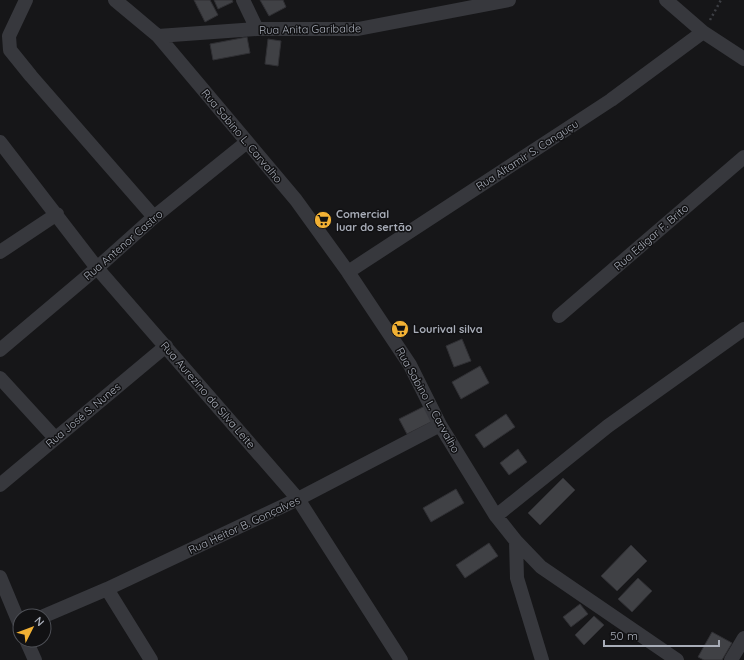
<svg xmlns="http://www.w3.org/2000/svg" width="744" height="660" viewBox="0 0 744 660" font-family="Quicksand,sans-serif">
<style>
.building{fill:#404145;stroke:#303034}
.lines{fill:none;stroke-linecap:round;stroke-linejoin:round}
.path{stroke:#3d3f44;stroke-width:2.5;stroke-dasharray:2 3;stroke-linecap:butt}
.street{stroke:#37383d;stroke-width:14}
.labels{text-anchor:middle;dominant-baseline:central;stroke-width:3;stroke-linejoin:round;paint-order:stroke}
.street-label{font-size:11px;fill:#a8adb8;stroke:#111113}
.poi-label{font-size:11px;font-weight:bold;fill:#a8adb8;stroke:#111113;text-anchor:start}
</style>
<rect width="100%" height="100%" fill="#161618"/>
<path class="building" d="M194,0h16l8,15 -13,7z
M214,0h18l1,2 -15,7z
M260,0h23l3,7 -17,9z
M247,37l3,16 -37,7 -3,-16z
M268,39l13,2 -3,25 -13,-2z
M462,339l9,22 -17,6 -8,-21z
M480,366l9,17 -28,16 -9,-17z
M425,406l8,15 -26,13 -8,-15z
M506,414l9,13 -31,21 -9,-13z
M518,449l9,13 -18,13 -9,-12z
M563,478l12,12 -35,35 -12,-12z
M456,489l8,14 -33,19 -8,-14z
M489,543l9,13 -33,22 -9,-13z
M631,545l16,16 -30,30 -16,-15z
M638,578l14,13 -20,21 -14,-13z
M580,604l8,10 -17,13 -8,-10z
M594,616l10,9 -20,20 -9,-10z
M712,632l20,11 -10,17h-18l-6,-3z"/>
<g class="lines">
<path class="path" d="M710,20l11,-20"/>
<path class="street" d="M26,0l-17,36 1,14 21,26 123,141
M115,0l12,10 31,26 138,164 52,72 62,93 30,60 56,91 20,25 25,26 136,93
M243,0l14,29
M666,0l37,32 41,27
M158,36l99,-7h101l151,-29
M0,142l97,126 201,231 103,161
M0,252l57,-38
M348,272l263,-172 92,-68
M559,316l185,-159
M0,350l97,-82 57,-51 93,-75
M0,378l55,60
M0,485l166,-139
M496,516l112,-90 136,-97
M516,541l1,37 25,82
M0,577l20,48
M107,589l44,71
M44,616l63,-27 191,-90 142,-74
M26,640l9,20
M731,660l13,-22"/>
</g>
<defs>
<symbol id="supermarket-disc" viewBox="-11 -11 22 22"><circle r="9.5" fill="#f2b134" stroke="#111113"/><path d="M-6-5.5h2.5l.6 2H6L4.5 2H-2.5L-4.4-4H-6ZM-1.5 3.2a1.3 1.3 0 1 0 .1 0ZM3 3.2a1.3 1.3 0 1 0 .1 0Z" fill="#111"/></symbol>
</defs>
<g fill-rule="evenodd">
<use href="#supermarket-disc" x="313" y="210" width="20" height="20"/>
<use href="#supermarket-disc" x="390" y="319" width="20" height="20"/>
</g>
<g class="labels">
<g class="street-label">
<text transform="translate(310 29) rotate(-1)">Rua Anita Garibalde</text>
<text transform="translate(242 136) rotate(50)">Rua Sabino L. Carvalho</text>
<text transform="translate(527 155) rotate(-33)">Rua Altamir S. Canguçu</text>
<text transform="translate(651 237) rotate(-41)">Rua Edigar F. Brito</text>
<text transform="translate(123 245) rotate(-41)">Rua Antenor Castro</text>
<text transform="translate(208 395) rotate(49)">Rua Aurezino da Silva Leite</text>
<text transform="translate(428 400) rotate(61)">Rua Sabino L. Carvalho</text>
<text transform="translate(83 415) rotate(-40)">Rua José S. Nunes</text>
<text transform="translate(244 525) rotate(-25)">Rua Heitor B. Gonçalves</text>
</g>
<g class="poi-label">
<text x="336" y="214">Comercial<tspan x="336" dy="13">luar do sertão</tspan></text>
<text x="413" y="329">Lourival silva</text>
</g>
</g>
<g transform="translate(32 628) rotate(48)"><circle r="19" fill="#111113" stroke="#4d4f55"/>
<path d="M0-3L7 15L0 10L-7 15Z" fill="#f2b134"/>
<text y="-6" font-size="11" font-weight="bold" text-anchor="middle" fill="#a8adb8">N</text>
</g>
<path d="M604 640v6h115v-6" fill="none" stroke="#a8adb8" stroke-width="2"/>
<text x="610" y="640" font-size="12" fill="#a8adb8" stroke="#111113" stroke-width="3" paint-order="stroke">50 m</text>
</svg>
